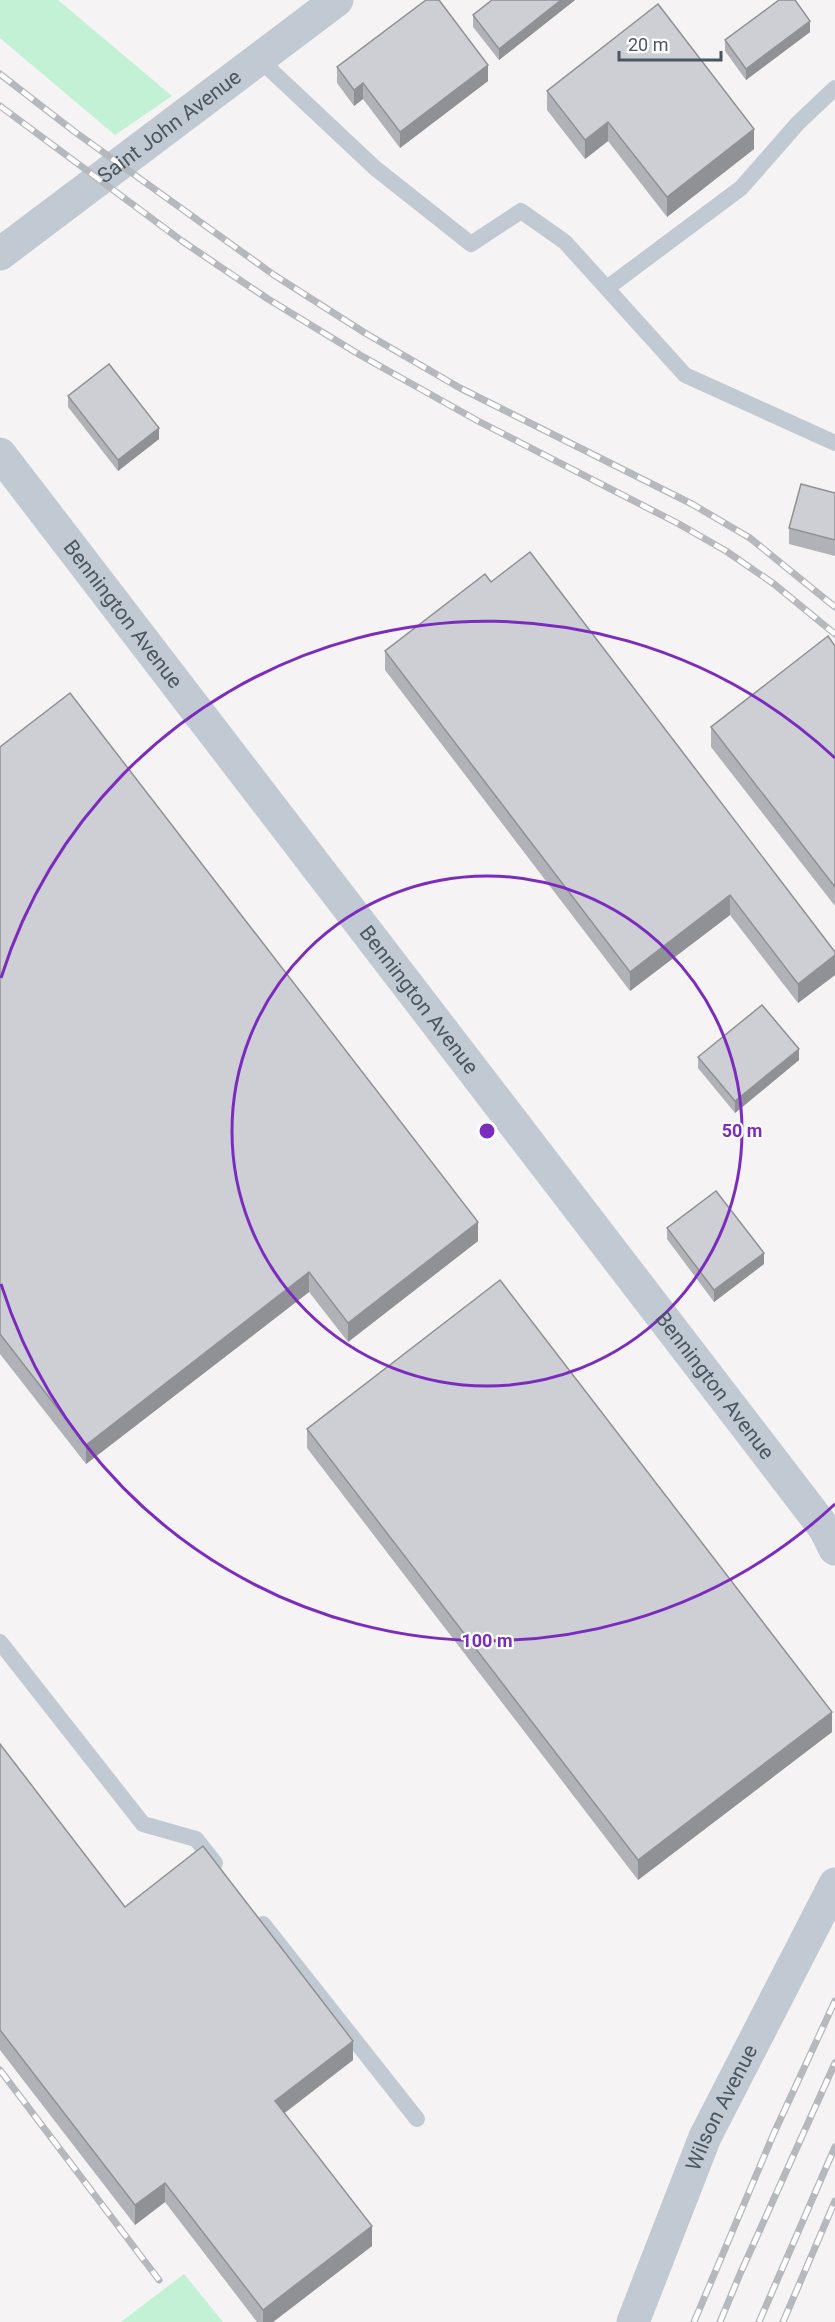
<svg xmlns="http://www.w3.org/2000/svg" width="835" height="2322" viewBox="0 0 835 2322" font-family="Roboto,sans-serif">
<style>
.green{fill:#c3f1d5}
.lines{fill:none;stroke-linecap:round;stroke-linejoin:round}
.service{stroke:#c1cad2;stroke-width:16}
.minor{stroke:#c1cad2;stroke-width:33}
.rail-casing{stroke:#b5b8bd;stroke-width:7}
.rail{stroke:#fff;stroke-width:4.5;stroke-dasharray:14;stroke-linecap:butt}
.wall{fill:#b0b2b7}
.shaded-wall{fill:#909195}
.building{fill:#cdcfd5;stroke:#909195;stroke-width:1.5}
.ring{fill:none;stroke:#7b2cbf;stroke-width:3}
.labels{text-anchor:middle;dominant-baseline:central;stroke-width:4.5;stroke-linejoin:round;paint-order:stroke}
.street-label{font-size:21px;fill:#4a5661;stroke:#fff}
.centre{fill:#7b2cbf;stroke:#fff;stroke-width:3}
.ring-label{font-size:18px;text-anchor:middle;font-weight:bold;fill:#7b2cbf;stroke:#fff;stroke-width:4.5;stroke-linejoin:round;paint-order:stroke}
</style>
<rect width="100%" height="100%" fill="#f5f3f3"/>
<path class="green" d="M0,0h58l114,96 -57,39 -115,-97z
M184,2274l39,48h-102z"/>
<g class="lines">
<path class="service" d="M259,59l116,109 96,76 50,-33 44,31 120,133 150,68
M607,288l134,-100 57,-65 37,-35
M0,1642l143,182 53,15 19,24
M263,1924l154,195"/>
<g class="minor">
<path id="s1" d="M0,254l337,-254"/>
<path id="s2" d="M0,454l825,1075 10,20"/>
<path id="s3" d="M633,2322l72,-185 130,-253"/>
</g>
<defs>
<path id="rail" d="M0,74l75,58 199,143 91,58 95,55 232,116 58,34 85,69
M0,106l182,135 86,58 92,56 118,66 201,103 47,27 48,33 61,50
M0,2070l159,210
M694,2322l80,-189 61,-132
M720,2322l20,-48 95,-211
M759,2322l76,-175
M783,2322l52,-121"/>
</defs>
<use href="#rail" class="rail-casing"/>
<use href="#rail" class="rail"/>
</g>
<path class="wall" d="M575,0l-76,60 -26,-33v-12z
M810,32l-64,48 -21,-29v-11z
M337,67l151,14 -88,67 -37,-49 -9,7 -17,-23z
M547,91l207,58 -87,68 -59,-76 -23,18 -38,-49z
M68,396l91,43 -41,32 -50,-64z
M835,493v63l-46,-12v-16z
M491,582l344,370v23l-37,28 -68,-88 -100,76 -245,-321v-19z
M835,646v260l-124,-159v-20z
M0,747l478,494 -130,101 -39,-50 -223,172 -86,-110z
M698,1057l101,3 -64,53 -37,-45z
M667,1228l97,36 -50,38 -47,-63z
M307,1429l525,303 -194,148 -331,-432z
M0,1744l125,163 228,153 -68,53 87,133 -99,76h-16l-92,-120 -30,23 -135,-175z"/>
<path class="shaded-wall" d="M561,0h14l-76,60v-11z
M810,21v11l-64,48v-11z
M488,65v16l-88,67v-16z
M363,83v16l-9,7v-16z
M608,122v19l-23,18v-19z
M754,129v20l-87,68v-20z
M159,428v11l-41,32v-11z
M730,895v20l-100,76v-19z
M835,955v20l-37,28v-19z
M799,1049v11l-64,53v-12z
M478,1222v19l-130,101v-19z
M764,1253v11l-50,38v-12z
M309,1272v20l-223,172v-19z
M832,1712v20l-194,148v-20z
M353,2041v19l-78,60v-19z
M165,2183v19l-30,23v-20z
M372,2226v20l-99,76h-10v-12z"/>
<path class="building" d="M426,0h13l49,65 -88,67 -37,-49 -9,7 -17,-23z
M492,0h69l-62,49 -26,-34z
M779,0h16l15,21 -64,48 -21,-29z
M658,4l96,125 -87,68 -59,-75 -23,18 -38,-49z
M109,364l50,64 -41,32 -50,-64z
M801,484l34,9v47l-46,-12z
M530,552l305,400v3l-37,29 -68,-89 -100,77 -245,-321 100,-77 6,8z
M828,636l7,10v241l-124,-160z
M70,693l408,529 -130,101 -39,-51 -223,173 -86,-111v-587z
M762,1005l37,44 -64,52 -37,-44z
M716,1191l48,62 -50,37 -47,-62z
M500,1280l332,432 -194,148 -331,-431z
M0,1744l125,163 78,-61 150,195 -78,60 97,125 -109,84 -98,-127 -30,22 -135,-175z"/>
<g class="ring">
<circle cx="487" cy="1131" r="255"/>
<path d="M835 1504A510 510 0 0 1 1 1284M1 978A510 510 0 0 1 835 758"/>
</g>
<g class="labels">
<g class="street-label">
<text stroke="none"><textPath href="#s1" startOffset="212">Saint John Avenue</textPath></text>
<text stroke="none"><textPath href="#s2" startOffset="202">Bennington Avenue</textPath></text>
<text stroke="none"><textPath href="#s2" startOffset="688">Bennington Avenue</textPath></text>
<text stroke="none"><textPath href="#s2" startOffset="1174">Bennington Avenue</textPath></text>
<text stroke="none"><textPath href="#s3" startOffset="232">Wilson Avenue</textPath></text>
</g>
</g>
<circle cx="487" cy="1131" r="9" class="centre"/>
<g class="ring-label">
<text x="742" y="1137">50 m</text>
<text x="487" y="1647">100 m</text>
</g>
<path d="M619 51v9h102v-9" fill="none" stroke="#4a5661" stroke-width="3"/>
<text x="628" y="51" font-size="18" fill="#4a5661" stroke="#ffffff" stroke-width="4.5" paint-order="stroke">20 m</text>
</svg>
